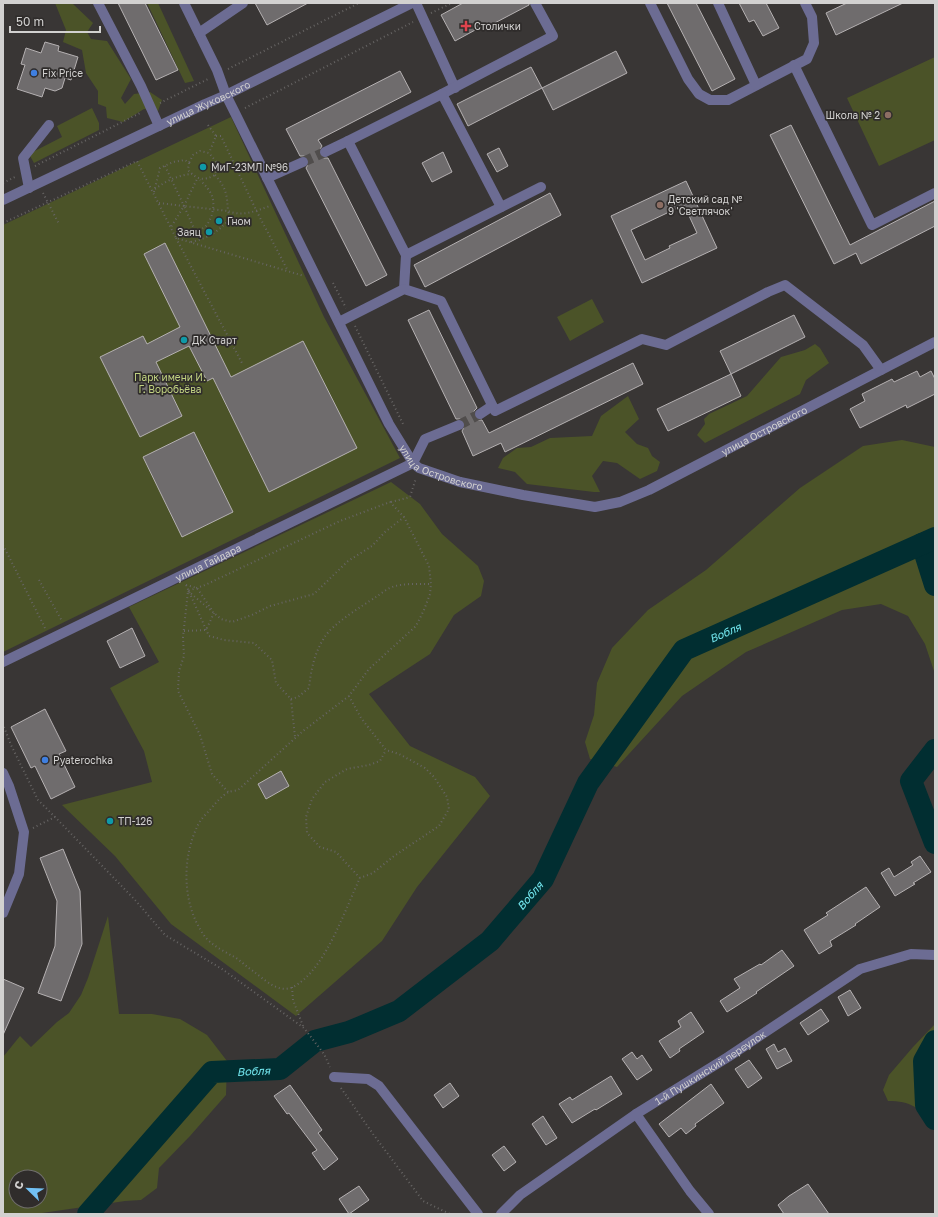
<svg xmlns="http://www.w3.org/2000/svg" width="938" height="1217" viewBox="0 0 938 1217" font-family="'Golos Text',sans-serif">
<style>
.green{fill:#4b5328;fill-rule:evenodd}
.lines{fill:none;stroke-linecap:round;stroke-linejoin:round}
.river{stroke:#012e31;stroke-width:22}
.building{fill:#6f6c6d;stroke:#b5b1b2;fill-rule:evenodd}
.minor-tunnel{stroke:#504d4c;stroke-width:10;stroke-dasharray:10 5;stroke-linecap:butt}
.path{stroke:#676564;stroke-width:2;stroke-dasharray:1 3;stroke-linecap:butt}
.minor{stroke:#6c6c93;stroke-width:10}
.health-dot{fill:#e0444e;stroke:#2f2c2b;stroke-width:1.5}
.shop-dot{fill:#3f7fe0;stroke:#2f2c2b;stroke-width:1.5}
.education-dot{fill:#8d6e63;stroke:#2f2c2b;stroke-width:1.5}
.culture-dot{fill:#0f9aa8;stroke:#2f2c2b;stroke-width:1.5}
.labels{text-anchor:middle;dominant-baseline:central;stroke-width:3.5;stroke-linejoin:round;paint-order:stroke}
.poi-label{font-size:10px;fill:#d2d1d0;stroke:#2f2c2b;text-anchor:start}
.street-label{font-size:10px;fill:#d2d1d0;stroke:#2f2c2b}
.park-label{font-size:10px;fill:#c1d281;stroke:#2f2c2b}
.water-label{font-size:11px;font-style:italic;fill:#74e9f1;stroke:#2f2c2b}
</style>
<rect width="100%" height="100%" fill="#393635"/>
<path class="green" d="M55,3l18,1 20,19 -6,9 4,7 16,2 24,38 -10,19 4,6 9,-10 16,-2 12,8 -4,11 -14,-2 -21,13 -16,-4 -1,-11 -8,-3v-13l-12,-18 -4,-23 -19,-8 3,-12z
M147,3h11l36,78 -9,2z
M935,57v83l-56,26 -32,-68z
M92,108l7,15v7l-65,33 -5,-9 33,-17 -5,-11z
M231,117l93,200 76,141 -397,194v-427z
M592,299l12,23 -34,19 -13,-24z
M815,344l5,4 9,15 -23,17 -6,14 -95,49 -8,-8 8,-11 -1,-5 5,-5 38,-18 34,-39 24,-7z
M628,396l11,23 -14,13 12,12 11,4 4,8 8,6 -3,9 -17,8 -23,-16 -14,-2 -11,15 8,16h-6l-67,-8 -12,-12 -17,-4 5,-10 14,-10 14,-1 19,-9 42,-2 9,-20z
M902,440l33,7v227l-10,-30 -17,-28 -27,-12 -39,6 -96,42 -64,44 -65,71 -27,-8 -5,-17 9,-27 3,-32 15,-35 36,-38 58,-40 94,-82 63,-42z
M391,482l29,22 22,30 36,32 6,15 -3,15 -27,19 -24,39 -61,40 41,52 65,31 15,19 -73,91 -35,54 -86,75 -125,-92 -56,-68 -53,-51 90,-23 -8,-31 -34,-63 49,-26 -30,-55z
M108,916l11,98h33l28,5 27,16 20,26 -1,34 -36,41 -31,32 -2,20 -16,12 -16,1 -90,13h-32v-157l17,-21 11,11 26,-25 12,-9 12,-18 7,-17zM16,1177h24v24h-24z
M935,1024v100c-16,-16 -24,-23 -47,-23l-5,-11 6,-15 24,-28z"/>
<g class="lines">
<g class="river">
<path d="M922,544l13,41"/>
<path d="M935,750l-24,31 24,62"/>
<path d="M935,1041l-11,20 2,44 9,14"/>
<path id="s1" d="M88,1214l124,-142 68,-3 35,-28 34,-9 50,-21 91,-70 53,-62 45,-96 96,-133 251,-112"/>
</g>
</g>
<path class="building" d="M118,3h27l33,67 -22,10z
M255,3h53l-41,22z
M463,3h66v2l-40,21 -1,-3 -33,18 -14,-26z
M667,3h29l39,76 -23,12z
M739,3h27l13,25 -16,8 -9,-16 -5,2z
M847,3h56l-67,32 -10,-22z
M45,42l14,4 -1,5 20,6 -7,23 -6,-2 -3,10 -7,3 -10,-3 -3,9 -25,-8 8,-24 -4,-1 5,-16 15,5z
M616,51l11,22 -74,37 -11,-22z
M531,67l11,21 -74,38 -11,-22z
M400,71l11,21 -93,48 4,6 -3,5v4l5,3h4l59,117 -21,11 -60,-118 3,-5v-4l-5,-3h-4l-14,-27z
M791,125l59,120 85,-44v25l-74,38 -5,-11 -22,11 -64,-129z
M499,148l9,18 -11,6 -10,-18z
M443,152l9,20 -20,10 -10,-19z
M686,181l31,67 -75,35 -31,-67zM684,205l13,28 -28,13 1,2 -25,12 -14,-30z
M550,193l11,22 -136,72 -11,-22z
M165,243l66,134 72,-36 54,107 -88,44 -56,-114 -6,3 -18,-35 -33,16 26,54 -42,21 -40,-80 43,-21 4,8 33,-17 -36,-73z
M429,310l48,98 -3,3v6l3,3h5l7,13 144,-70 10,21 -138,68 -4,-9 -28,13 -11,-25 3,-5v-4l-5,-3h-4l-48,-99z
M794,315l11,22 -74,37 -11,-23z
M917,371l3,6 11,-6 4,8v15l-28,14 -1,-3 -46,23 -10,-19 15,-8 -3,-7 30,-15 2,3z
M731,374l10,22 -73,35 -11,-22z
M194,432l39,80 -51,25 -39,-80z
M132,628l13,28 -25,12 -13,-27z
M45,709l21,42 -7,3 16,33 -24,12 -16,-33 -4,2 -20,-41z
M281,771l8,15 -23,13 -8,-15z
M63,849l17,42 2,53 -21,57 -23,-8 17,-47 2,-45 -17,-43z
M920,856l11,16 -18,11 2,1 -20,12 -14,-23 8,-5 5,9 19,-12 -2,-3z
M866,887l14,20 -25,17 1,1 -26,16 2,5 -13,8 -15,-24 24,-15 -2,-2z
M782,950l12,16 -38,26 1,1 -30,19 -7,-11 20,-13 -6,-9 26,-15 1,1z
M3,979l21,9 -21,47z
M850,990l11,18 -13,8 -10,-19z
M821,1009l8,12 -21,14 -8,-12z
M691,1012l13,20 -25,17 1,2 -10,7 -11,-17 22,-14 -3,-6z
M774,1044l4,8 7,-4 7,13 -15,8 -11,-20z
M632,1052l5,7 5,-4 10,15 -15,10 -15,-21z
M749,1060l13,18 -14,10 -13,-19z
M611,1076l11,18 -26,16 -1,-1 -23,14 -13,-19 11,-7 2,3z
M450,1083l9,13 -16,12 -9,-13z
M711,1084l13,19 -29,21 1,2 -10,8 -5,-6 -12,9 -10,-13z
M290,1085l32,45 -4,3 20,26 -14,11 -12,-17 5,-3 -28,-37 -2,1 -13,-18z
M543,1116l14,22 -11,7 -14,-21z
M504,1146l12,16 -12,9 -12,-16z
M808,1184l21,30h-45l-6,-9 11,-9z
M359,1186l10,14 -20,14 -10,-15z"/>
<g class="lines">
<path class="minor-tunnel" d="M303,162l22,-10
M459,425l21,-11"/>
<path class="path" d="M431,13l21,-10
M228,69l131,-66
M160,103l50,-25
M245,108l168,-86
M208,125l8,11 -7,17
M216,136h5l35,74 32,61
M35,166l107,-54
M165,166l19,40
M215,175c11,12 12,20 13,36 15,6 27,0 42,-5
M3,183l12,-6
M155,189c11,-8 23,-14 37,-15
M154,192l6,-24 13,-6 12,-2 4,3 -1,7c9,10 16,11 27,5l3,-11 -9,-11 -9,-2 -7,4 -4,8
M43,193l16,31
M159,203l25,3 -13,21
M184,206l13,-27
M3,223l134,-62 39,77 128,38
M195,232c4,-2 9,-4 11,-6 3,-4 5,-8 6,-12 4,-16 -1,-23 -12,-34
M176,238l67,127
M191,242c18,-4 26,-10 39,-23l-2,-8 -44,-5 15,34
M333,283l13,25
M355,326l48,98
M391,502l19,-5 6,-19
M3,545l43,85
M39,580l23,41
M186,585l23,51 15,4 30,3 18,17 4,23 15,16 4,38
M186,585l11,3 15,22
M188,591l33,28 11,3 20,-7 18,-9 44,-12 34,-33 24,-15 13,-14 19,-15
M184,631l22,-1 8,-17
M291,699l7,-2 11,-9c2,-18 5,-34 15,-50 8,-14 38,-32 52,-41 5,-3 10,-8 16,-10 12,-4 26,-3 39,-3
M4,727l7,18 27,55 17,17
M228,792l-16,-18 -12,-39 -22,-44 1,-20 5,-15 -1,-19 5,-46 17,-6 135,-64 50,-19 14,15 25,49 2,18 -1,10 -6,16 -8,16 -47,43 -20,27 -46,35 -65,59c-3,1 -7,1 -9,2 -7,3 -15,13 -20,19 -4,4 -9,9 -11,14 -17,34 -16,82 8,113 8,9 20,14 30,20 6,4 11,9 17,13 11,8 25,23 40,16 32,-16 52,-78 67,-109l13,-5 21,-17 45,-30 10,-17 -2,-12 -13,-20 -9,-9 -26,-14 -13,-4 -25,-32 -12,-22
M33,828l22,-11 81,84 29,34 57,34 82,59 20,26 6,13
M360,878l-24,-26 -16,-5 -13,-14 -1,-16 6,-18 13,-17 22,-13 22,-4 11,-4 6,-11
M292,987l1,13 10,26
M341,1088l32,46 50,67 27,13"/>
<g class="minor">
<path d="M98,3l43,83 18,40"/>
<path id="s2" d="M184,3l33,67 9,25 9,18 154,311 24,39 6,5 41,14 63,13 72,12 25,-5 29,-12 286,-148"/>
<path d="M416,3l39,85"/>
<path d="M650,3l38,76 11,15 11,6h18l79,-41 7,-16 -2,-26 -7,-14"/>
<path d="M718,3l38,82"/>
<path d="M199,33l44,-30"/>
<path d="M794,65l78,160 63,-32"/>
<path d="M325,152l23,-11"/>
<path d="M267,178l36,-16"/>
<path d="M29,188l-6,-30 26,-33"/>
<path id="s3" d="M3,200l202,-96 21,-9 186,-92"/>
<path d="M501,207l-59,-113 111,-58 -18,-33"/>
<path d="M406,255l135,-68"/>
<path d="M404,289l2,-34 -58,-114 94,-47"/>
<path d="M339,322l65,-33 37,12 54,110 147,-72 24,6 102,-53 17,-7 78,60 18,25"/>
<path d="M480,414l12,-8"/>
<path id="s4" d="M3,662l410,-199 12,-24 34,-14"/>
<path d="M3,773l6,13 15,46 -5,42 -16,39"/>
<path d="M334,1077l34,2 11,7 99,128"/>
<path d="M636,1114l54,77 19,23"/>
<path id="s5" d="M501,1214l19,-19 116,-81 92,-57 132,-88 51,-15 24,1"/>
</g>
</g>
<path class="health-dot" d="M464 20h4v4h4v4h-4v4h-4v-4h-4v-4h4z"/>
<g class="shop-dot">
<circle cx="34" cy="73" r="4"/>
<circle cx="45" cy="760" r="4"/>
</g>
<g class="education-dot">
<circle cx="888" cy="115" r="4"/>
<circle cx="660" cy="205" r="4"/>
</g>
<g class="culture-dot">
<circle cx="203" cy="167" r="4"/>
<circle cx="219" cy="221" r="4"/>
<circle cx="209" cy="232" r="4"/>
<circle cx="184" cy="340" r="4"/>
<circle cx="110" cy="821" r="4"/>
</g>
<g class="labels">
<g class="poi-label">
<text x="474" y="26">Столички</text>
<text x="42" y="73">Fix Price</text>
<text x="880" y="115" text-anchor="end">Школа № 2</text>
<text x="211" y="167">МиГ-23МЛ №96</text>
<text x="668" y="199">Детский сад №<tspan x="668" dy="12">9 'Светлячок'</tspan></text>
<text x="227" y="221">Гном</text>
<text x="201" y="232" text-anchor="end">Заяц</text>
<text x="192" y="340">ДК Старт</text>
<text x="53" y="760">Pyaterochka</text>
<text x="118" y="821">ТП-126</text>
</g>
<g class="street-label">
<text stroke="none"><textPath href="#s3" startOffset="227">улица Жуковского</textPath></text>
<text stroke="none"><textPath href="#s2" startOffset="889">улица Островского</textPath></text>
<text stroke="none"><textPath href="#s2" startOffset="541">улица Островского</textPath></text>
<text stroke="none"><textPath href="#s4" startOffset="228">улица Гайдара</textPath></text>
<text stroke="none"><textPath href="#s5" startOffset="256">1-й Пушкинский переулок</textPath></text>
</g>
<g class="park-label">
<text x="170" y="377">Парк имени И.<tspan x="170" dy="12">Г. Воробьёва</tspan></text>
</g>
<g class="water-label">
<text stroke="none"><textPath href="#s1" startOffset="902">Вобля</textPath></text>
<text stroke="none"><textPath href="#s1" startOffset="566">Вобля</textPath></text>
<text stroke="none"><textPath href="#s1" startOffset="230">Вобля</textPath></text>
</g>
</g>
<rect width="938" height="1217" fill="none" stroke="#d2d1d0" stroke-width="8"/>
<g transform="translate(28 1189) rotate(293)"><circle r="19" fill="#2f2c2b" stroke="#706e6d"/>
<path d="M0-3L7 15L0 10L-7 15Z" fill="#72c1f5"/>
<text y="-6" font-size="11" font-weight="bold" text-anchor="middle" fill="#d2d1d0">С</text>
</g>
<path d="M10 26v6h90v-6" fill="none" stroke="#d2d1d0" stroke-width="2"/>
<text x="16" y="26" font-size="12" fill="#d2d1d0" stroke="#2f2c2b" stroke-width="3" paint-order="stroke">50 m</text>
</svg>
